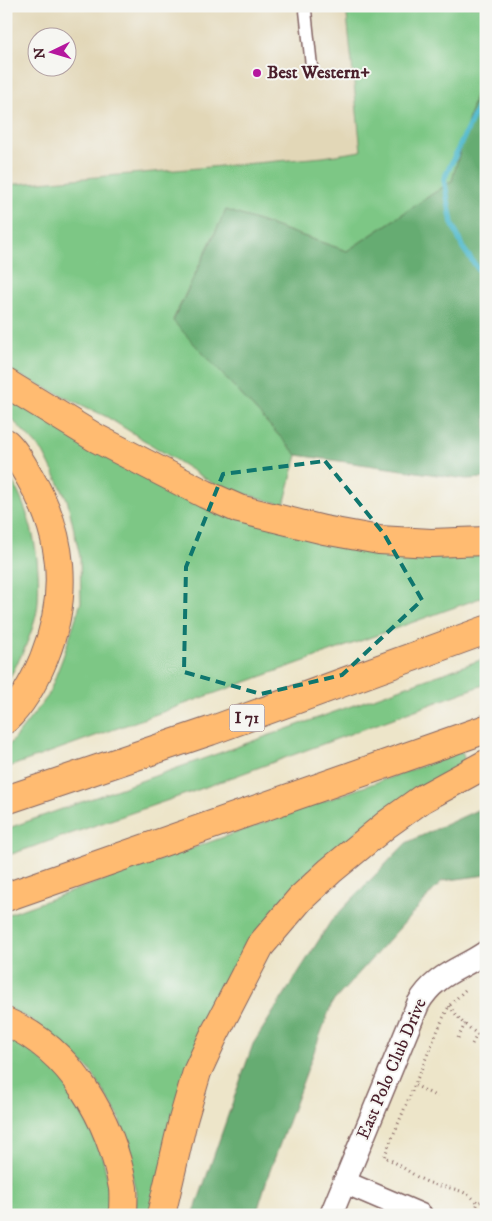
<svg xmlns="http://www.w3.org/2000/svg" width="492" height="1221" viewBox="0 0 492 1221" font-family="'IM FELL DW Pica',serif">
<style>
.built{fill:#e2d7b7;fill-rule:evenodd}
.green{fill:#7dc785;stroke:#647358}
.forest{fill:#66ac72;stroke:#58664e}
.lines{fill:none;stroke-linecap:round;stroke-linejoin:round}
.stream{stroke:#50b9cd;stroke-width:5.5}
.lane-casing{stroke:#836462;stroke-width:14}
.street-casing{stroke:#836462;stroke-width:25}
.highway-casing{stroke:#836462;stroke-width:30}
.path{stroke:#836462;stroke-width:3;stroke-dasharray:1 4;stroke-linecap:butt}
.lane{stroke:#fff;stroke-width:11}
.street{stroke:#fff;stroke-width:22}
.highway{stroke:#ffbb71;stroke-width:28}
.marked{fill:none;stroke:#0f766e;stroke-width:4;stroke-dasharray:10 6;stroke-linejoin:round}
.poi-dot{fill:#b5179e;stroke:#f6f6f2;stroke-width:2}
.labels{text-anchor:middle;dominant-baseline:central;stroke-width:4;stroke-linejoin:round;paint-order:stroke}
.shield{fill:#f6f6f2;stroke:#7e6067;stroke-width:1}
.shield-label{font-size:16px;font-weight:bold;fill:#4a1f2b}
.poi-label{font-size:18px;font-weight:bold;fill:#4a1f2b;stroke:#f6f6f2;text-anchor:start}
.street-label{font-size:18px;fill:#4a1f2b;stroke:#f6f6f2}
</style>
<rect width="100%" height="100%" fill="#f6f6f2"/>
<filter id="ink" filterUnits="userSpaceOnUse"><feTurbulence type="fractalNoise" baseFrequency=".02" numOctaves="2"/><feDisplacementMap in="SourceGraphic" scale="10" xChannelSelector="R" yChannelSelector="G"/><feConvolveMatrix kernelMatrix="1 2 1 2 8 2 1 2 1" color-interpolation-filters="sRGB"/></filter>
<filter id="wash" filterUnits="userSpaceOnUse"><feTurbulence type="fractalNoise" baseFrequency=".0096" numOctaves="4" result="noise"/><feDisplacementMap in="SourceGraphic" scale="20" xChannelSelector="R" yChannelSelector="G"/><feGaussianBlur stdDeviation="1.12" result="paint"/><feColorMatrix in="noise" values="0 0 0 0 0 0 0 0 0 0 0 0 0 0 0 0 0 1.4 0 .05"/><feComposite in="paint" operator="in"/></filter>
<g filter="url(#wash)">
<rect width="100%" height="100%" fill="#ede5c9"/>
<path class="built" d="M6,6h340l15,145 -38,6 -317,28zM38,38h30v30h-30z"/>
<path class="green" d="M346,6h140v49l-34,126 -105,70 -121,-41 -53,110 124,135 -13,50 -67,-19 -110,-69 -101,-48v-184l317,-28 38,-6z
M6,398l160,89 320,62v47l-480,172v-19l42,-53 15,-39 18,-55 -1,-45 -13,-58 -24,-47 -37,-39z
M6,471c25,38 35,85 32,131 -1,23 -19,61 -32,81z
M486,658v26l-294,108 -186,64v-27z
M462,751l3,11 -211,176 -103,277h-15v-22l-17,-76 -29,-47 -22,-21 -37,-29 -25,-13v-92l416,-149z
M6,1032l63,50 31,63 10,46 1,24h-105z"/>
<path class="forest" d="M486,55v423l-20,1 -169,-24 -124,-134 53,-111 121,41 105,-70z
M486,806v69l-44,6 -110,122 -64,173 -12,39h-63l60,-171 78,-123 75,-78z"/>
<g class="lines">
<path class="stream" d="M486,90l-42,89 8,44 11,25 23,32"/>
</g>
</g>
<g filter="url(#ink)">
<g class="lines">
<defs>
<path id="lane" d="M305,6l7,65"/>
<path id="street" d="M344,1182l77,33
M331,1215l87,-211c17,-30 42,-34 68,-52"/>
<path id="highway" d="M6,383l90,55 109,56 34,15 85,21 55,10 52,3 55,-2
M6,443c10,9 17,23 24,35 34,57 39,118 14,180 -9,22 -21,45 -38,61
M6,800l204,-69 276,-101
M6,897l480,-168
M6,1022c65,27 105,98 117,166 1,9 0,18 0,27
M161,1215l22,-95 14,-48 18,-39 45,-87 40,-47 30,-28 57,-47 35,-25 64,-35"/>
</defs>
<use href="#lane" class="lane-casing"/>
<use href="#street" class="street-casing"/>
<use href="#highway" class="highway-casing"/>
<path class="path" d="M465,990l-16,16 -6,12 -59,139c15,6 26,17 41,24 20,9 36,4 53,22
M449,1006l14,17 23,18
M458,1038l7,-14
M472,1044l5,-9
M415,1085l22,12
M473,1215l5,-12 8,-4"/>
<use href="#lane" class="lane"/>
<use href="#street" class="street"/>
<use href="#highway" class="highway"/>
</g>
</g>
<path class="marked" d="M325,461l59,73 38,66 -80,75 -81,19 -77,-22 2,-105 37,-93z"/>
<circle class="poi-dot" cx="257" cy="73" r="5"/>
<g class="labels">
<rect class="shield" x="229.5" y="704.5" width="35" height="27" rx="4"/>
<g class="shield-label">
<text x="247" y="718">I 71</text>
</g>
<g class="poi-label">
<text x="267" y="73">Best Western+</text>
</g>
<g class="street-label">
<text transform="translate(392 1069) rotate(-67)">East Polo Club Drive</text>
</g>
</g>
<rect width="492" height="1221" fill="none" stroke="#f6f6f2" stroke-width="25"/>
<g transform="translate(52 52) rotate(265)"><circle r="24" fill="#f6f6f2" stroke="#b1a0a2"/>
<path d="M0-4L9 19L0 12L-9 19Z" fill="#b5179e"/>
<text y="-8" font-size="14" font-weight="bold" text-anchor="middle" fill="#4a1f2b">N</text>
</g>
</svg>
